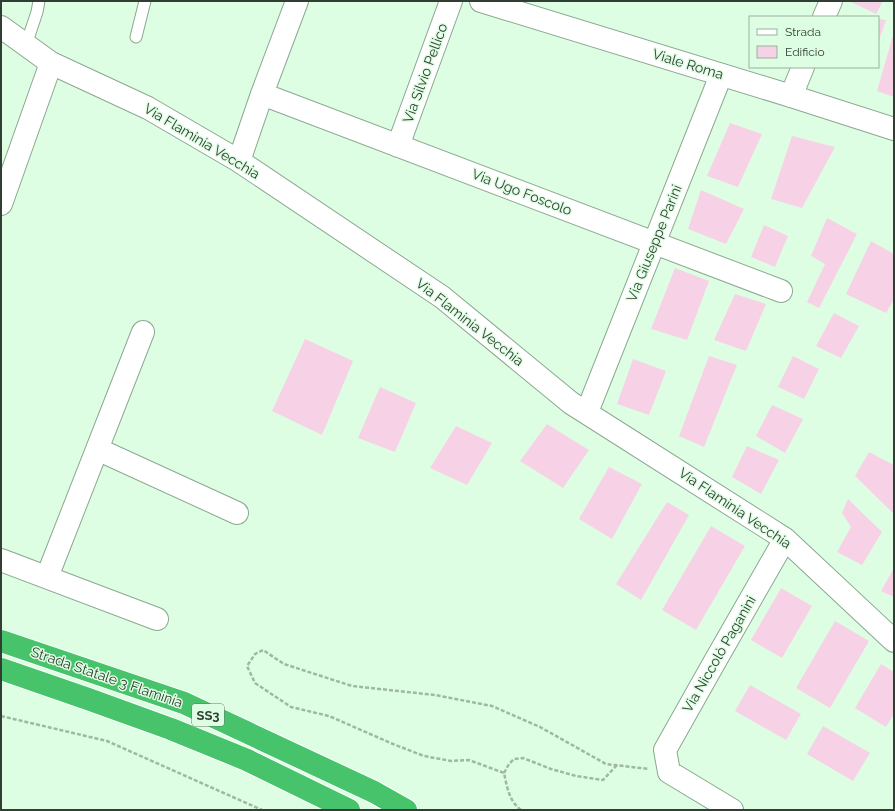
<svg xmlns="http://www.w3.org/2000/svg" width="895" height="811" viewBox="0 0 895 811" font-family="Raleway,sans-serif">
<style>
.building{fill:#f7d2e6}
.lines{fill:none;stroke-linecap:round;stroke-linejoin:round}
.lane-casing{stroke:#8ba890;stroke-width:13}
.street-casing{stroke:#8ba890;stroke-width:24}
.secondary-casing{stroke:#8ba890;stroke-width:24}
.highway-casing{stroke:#fff;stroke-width:24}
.path{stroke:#9fb7a3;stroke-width:2.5;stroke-dasharray:4 2;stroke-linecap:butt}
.lane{stroke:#fff;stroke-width:11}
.street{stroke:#fff;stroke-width:22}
.secondary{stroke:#fff;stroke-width:22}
.highway{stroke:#46c36b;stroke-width:22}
.labels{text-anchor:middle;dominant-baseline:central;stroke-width:3;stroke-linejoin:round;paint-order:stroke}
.shield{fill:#defee3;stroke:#667868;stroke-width:1}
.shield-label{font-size:13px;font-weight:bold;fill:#323e34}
.street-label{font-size:14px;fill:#323e34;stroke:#defee3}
</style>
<rect width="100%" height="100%" fill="#defee3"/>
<path class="building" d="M849,1h34l-7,13z
M878,19l8,1 -8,23z
M894,32v65l-17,-6z
M730,123l32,11 -24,53 -31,-11z
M792,136l43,11 -33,61 -31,-9z
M701,190l43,19 -18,35 -38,-15z
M827,218l30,16 -38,74 -12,-6 18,-38 -14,-8z
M764,225l24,11 -13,31 -24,-10z
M871,241l23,13v45l-8,14 -40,-19z
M675,268l34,13 -22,59 -36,-11z
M735,294l31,10 -20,47 -32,-11z
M834,313l25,13 -18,32 -25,-12z
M305,339l48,22 -31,74 -50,-24z
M709,356l28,9 -33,82 -25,-11z
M793,356l26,13 -15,30 -26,-12z
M633,359l33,12 -17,44 -32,-11z
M380,387l36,16 -21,49 -37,-14z
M772,405l31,14 -18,34 -29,-17z
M547,424l42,26 -26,38 -43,-27z
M456,426l36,17 -25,42 -37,-17z
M747,446l32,14 -18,34 -29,-17z
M869,452l25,13v49l-39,-38z
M609,467l33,17 -30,55 -33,-20z
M848,499l34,33 -20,33 -25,-13 14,-25 -9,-14z
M667,502l22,13 -48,85 -25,-16z
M711,526l34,20 -49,84 -34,-20z
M894,568v29l-13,-6z
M781,588l31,18 -30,52 -31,-18z
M835,621l34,20 -39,67 -34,-20z
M881,664l13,8v42l-8,13 -31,-19z
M750,685l51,29 -15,26 -51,-29z
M823,726l47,27 -17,28 -46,-27z"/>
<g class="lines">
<defs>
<path id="lane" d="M136,37l9,-36
M26,45l11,-33 2,-11"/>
<path id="street" d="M824,17l7,-16
M1,27l50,36 97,45 91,53 203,136 129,106 214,136 109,102
M262,94l519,197
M791,96l12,-29
M398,146l53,-145
M239,161l23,-67 35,-93
M1,204l50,-141
M587,412l134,-337
M97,449l140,64
M1,560l156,59
M47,577l96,-245
M732,810l-63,-38 -4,-22 49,-87 71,-124"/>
<path id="secondary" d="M481,1l310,95 103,33"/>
<path id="highway" d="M1,641l183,62 190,89 32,18
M1,669l87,30 83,30 76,31 102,50"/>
</defs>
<use href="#lane" class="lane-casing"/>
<use href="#street" class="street-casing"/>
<use href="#secondary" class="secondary-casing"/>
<use href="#highway" class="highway-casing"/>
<path class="path" d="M1,716l106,25 155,69
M504,773l5,-9 5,-5 9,-1 28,11 25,7 27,4 14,-15
M521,810c-12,-9 -14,-23 -17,-37l-35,-13 -18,1 -27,-5 -31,-12 -64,-28 -38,-9 -36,-24 -8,-17 8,-12 8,-4 21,14 68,22 83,9 57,11 48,21 66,37 43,5"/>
<use href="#lane" class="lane"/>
<use href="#street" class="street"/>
<use href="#secondary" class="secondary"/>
<use href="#highway" class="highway"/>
</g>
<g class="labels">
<rect class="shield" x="192" y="704" width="32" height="22" rx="3"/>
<g class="shield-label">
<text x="208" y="715">SS3</text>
</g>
<g class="street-label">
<text transform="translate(688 64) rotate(17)">Viale Roma</text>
<text transform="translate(425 73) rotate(-70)">Via Silvio Pellico</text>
<text transform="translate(202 141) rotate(31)">Via Flaminia Vecchia</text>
<text transform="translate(522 192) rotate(21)">Via Ugo Foscolo</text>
<text transform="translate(654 243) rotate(-68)">Via Giuseppe Parini</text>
<text transform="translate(470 322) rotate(38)">Via Flaminia Vecchia</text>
<text transform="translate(735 508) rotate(34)">Via Flaminia Vecchia</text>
<text transform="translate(719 654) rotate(-60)">Via Niccolò Paganini</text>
<text transform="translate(107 677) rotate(19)">Strada Statale 3 Flaminia</text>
</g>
</g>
<rect width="895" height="811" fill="none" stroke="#323e34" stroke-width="4"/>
<rect x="749" y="16" width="130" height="52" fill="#defee3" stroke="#99b19d"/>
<rect x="757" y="29" width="20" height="6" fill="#ffffff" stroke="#99b19d"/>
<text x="785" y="36" font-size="12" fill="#323e34">Strada</text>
<rect x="757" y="46" width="20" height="12" fill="#f7d2e6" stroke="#99b19d"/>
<text x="785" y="56" font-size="12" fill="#323e34">Edificio</text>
</svg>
